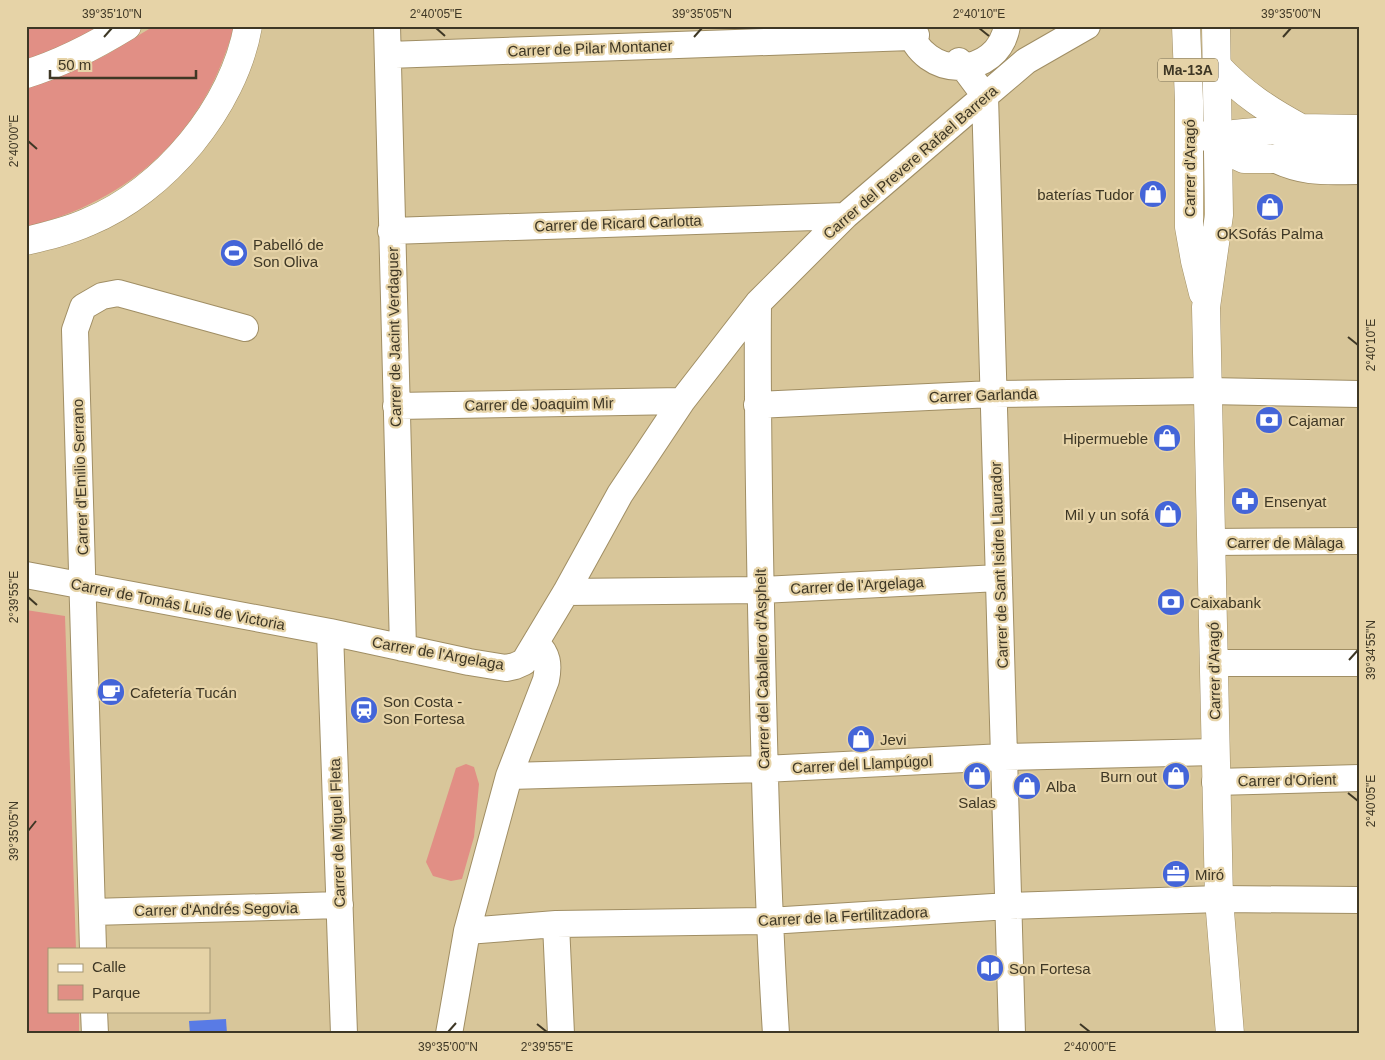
<svg xmlns="http://www.w3.org/2000/svg" width="1385" height="1060" viewBox="0 0 1385 1060" font-family="Arial,sans-serif">
<style>
.green{fill:#e18f85}
.water{fill:#597be5}
.lines{fill:none;stroke-linecap:round;stroke-linejoin:round}
.minor-casing{stroke:#a08e64;stroke-width:28}
.major-casing{stroke:#a08e64;stroke-width:29}
.highway-casing{stroke:#a08e64;stroke-width:29}
.minor{stroke:#fff;stroke-width:26}
.major{stroke:#fff;stroke-width:28}
.highway{stroke:#fff;stroke-width:28}
.ticks{fill:none;stroke:#3e3725;stroke-width:2}
.labels{text-anchor:middle;dominant-baseline:central;stroke-width:4.5;stroke-linejoin:round;paint-order:stroke}
.shield{fill:#e6d3a7;stroke:#70664c;stroke-width:1}
.shield-label{font-size:14px;font-weight:bold;fill:#3e3725}
.street-label{font-size:15px;fill:#3e3725;stroke:#e6d3a7}
.poi-label{font-size:15px;fill:#3e3725;stroke:#e6d3a7;text-anchor:start}
.neatline{fill:none;stroke:#3e3725;stroke-width:2}
.ticks-label{font-size:12px;text-anchor:middle;fill:#3e3725}
</style>
<rect width="100%" height="100%" fill="#d8c69a"/>
<path class="green" d="M26,26h81l-81,36z
M154,26h80c-28,106 -103,175 -208,201v-138l49,-19 31,-15z
M26,610l39,6 11,333h-27v62h30v23h-53z
M466,764l8,3 5,17 -5,53 -12,42 -11,2 -18,-5 -7,-14 30,-94z"/>
<path class="water" d="M226,1019l1,15h-37l-1,-13z"/>
<g class="lines">
<defs>
<path id="minor" d="M387,26l16,622
M908,26c15,56 90,53 99,0
M388,55l523,-18 5,-2
M959,61l26,35 27,938
M1274,159c31,15 52,12 85,12
M391,231l454,-15
M758,303c-1,101 1,202 3,303 3,143 6,285 15,428
M757,405l236,-11 215,-3 151,3
M396,406l286,-5
M1211,542l148,-1
M26,575l304,57 139,30 37,6 9,-2 9,-4 42,-70 54,-98 62,-93 76,-98 87,-87 140,-120 41,-35 61,-35
M566,592l195,-2 238,-12
M330,632l14,402
M1214,663h145
M509,776l255,-7 240,-12 211,-5
M1215,782l144,-4
M92,912l248,-7
M556,924l5,110
M467,931l89,-7 213,-3 240,-15 210,-7 140,1
M93,949l-18,-619 8,-23 19,-11 16,-3 127,35
M94,1011l1,23
M449,1034l18,-103 42,-155 37,-96c3,-15 2,-26 -10,-37"/>
<path id="major" d="M1186,26l3,75v126l6,34 8,32
M1216,26l3,189 -13,92 13,592 11,135
M1206,135l23,17 15,7h30"/>
<path id="highway" d="M1217,66c25,27 52,45 84,62
M26,74c36,-11 70,-29 101,-48
M1218,144l16,-10 10,-1 57,-5 58,1
M1274,159l33,-7h52
M26,241c21,-5 42,-10 62,-19 76,-31 146,-115 160,-196"/>
</defs>
<use href="#minor" class="minor-casing"/>
<use href="#major" class="major-casing"/>
<use href="#highway" class="highway-casing"/>
<use href="#minor" class="minor"/>
<use href="#major" class="major"/>
<use href="#highway" class="highway"/>
</g>
<path class="ticks" d="M436,28l9,8M979,28l10,8M104,37l8,-9M694,37l8,-9M1283,37l8,-9M28,141l9,8M1348,337l10,8M28,597l9,8M1349,660l9,-10M1348,793l10,8M28,831l8,-10M537,1024l10,8M1080,1024l10,8M448,1032l8,-9"/>
<defs>
<symbol id="shop-disc" viewBox="-11 -11 22 22"><circle r="9.5" fill="#4465d8" stroke="#e6d3a7"/><path d="M-5-2.5h2.3a2.7 3.5 0 0 1 5.4 0H5L5.5 6h-11ZM-1.5-2.5h3a1.5 2.3 0 0 0-3 0Z" fill="#fff"/></symbol>
<symbol id="stadium-disc" viewBox="-11 -11 22 22"><circle r="9.5" fill="#4465d8" stroke="#e6d3a7"/><path d="M0-5a6.5 5 0 1 0 0 10a6.5 5 0 1 0 0-10ZM-3.5-1.8h7v3.6h-7Z" fill="#fff"/></symbol>
<symbol id="bank-disc" viewBox="-11 -11 22 22"><circle r="9.5" fill="#4465d8" stroke="#e6d3a7"/><path d="M-6-4H6V4H-6ZM0-2.3a2.3 2.3 0 1 0 0 4.6a2.3 2.3 0 1 0 0-4.6Z" fill="#fff"/></symbol>
<symbol id="pharmacy-disc" viewBox="-11 -11 22 22"><circle r="9.5" fill="#4465d8" stroke="#e6d3a7"/><path d="M-2-6h4v4h4v4h-4v4h-4v-4h-4v-4h4Z" fill="#fff"/></symbol>
<symbol id="cafe-disc" viewBox="-11 -11 22 22"><circle r="9.5" fill="#4465d8" stroke="#e6d3a7"/><path d="M-5.5-4.5H6V0H3Q3 3.5 0 3.5H-2.5Q-5.5 3.5-5.5 0ZM3-3.2v2h1.7v-2ZM-6 4.5H4V6H-6Z" fill="#fff"/></symbol>
<symbol id="station-disc" viewBox="-11 -11 22 22"><circle r="9.5" fill="#4465d8" stroke="#e6d3a7"/><path d="M-3-6H3Q5-6 5-4V2Q5 4 3 4L4.5 6H3L1.5 4h-3L-3 6H-4.5L-3 4Q-5 4-5 2V-4Q-5-6-3-6ZM-3.5-4v3h7v-3ZM-3.5 1v1.5H-2V1ZM2 1v1.5H3.5V1Z" fill="#fff"/></symbol>
<symbol id="office-disc" viewBox="-11 -11 22 22"><circle r="9.5" fill="#4465d8" stroke="#e6d3a7"/><path d="M-6-3h4V-5.5h4V-3h4V5H-6ZM-1-4.5V-3h2v-1.5ZM-6 0V1H6V0Z" fill="#fff"/></symbol>
<symbol id="library-disc" viewBox="-11 -11 22 22"><circle r="9.5" fill="#4465d8" stroke="#e6d3a7"/><path d="M-6-4Q-3-5.5-.7-3.5V5Q-3 3-6 4ZM6-4Q3-5.5 .7-3.5V5Q3 3 6 4Z" fill="#fff"/></symbol>
</defs>
<g fill-rule="evenodd">
<use href="#shop-disc" x="1137" y="178" width="32" height="32"/>
<use href="#shop-disc" x="1254" y="191" width="32" height="32"/>
<use href="#stadium-disc" x="218" y="237" width="32" height="32"/>
<use href="#bank-disc" x="1253" y="404" width="32" height="32"/>
<use href="#shop-disc" x="1151" y="422" width="32" height="32"/>
<use href="#pharmacy-disc" x="1229" y="485" width="32" height="32"/>
<use href="#shop-disc" x="1152" y="498" width="32" height="32"/>
<use href="#bank-disc" x="1155" y="586" width="32" height="32"/>
<use href="#cafe-disc" x="95" y="676" width="32" height="32"/>
<use href="#station-disc" x="348" y="694" width="32" height="32"/>
<use href="#shop-disc" x="845" y="723" width="32" height="32"/>
<use href="#shop-disc" x="961" y="760" width="32" height="32"/>
<use href="#shop-disc" x="1160" y="760" width="32" height="32"/>
<use href="#shop-disc" x="1011" y="770" width="32" height="32"/>
<use href="#office-disc" x="1160" y="858" width="32" height="32"/>
<use href="#library-disc" x="974" y="952" width="32" height="32"/>
</g>
<g class="labels">
<rect class="shield" x="1158" y="58.5" width="60" height="23" rx="4"/>
<g class="shield-label">
<text x="1188" y="70">Ma-13A</text>
</g>
<g class="street-label">
<text transform="translate(590 48) rotate(-2)">Carrer de Pilar Montaner</text>
<text transform="translate(910 162) rotate(-41)">Carrer del Prevere Rafael Barrera</text>
<text transform="translate(1189 168) rotate(-90)">Carrer d'Aragó</text>
<text transform="translate(618 223) rotate(-2)">Carrer de Ricard Carlotta</text>
<text transform="translate(394 337) rotate(-91)">Carrer de Jacint Verdaguer</text>
<text transform="translate(983 395) rotate(-2)">Carrer Garlanda</text>
<text transform="translate(539 404) rotate(-1)">Carrer de Joaquim Mir</text>
<text transform="translate(80 477) rotate(-92)">Carrer d'Emilio Serrano</text>
<text x="1285" y="542">Carrer de Màlaga</text>
<text transform="translate(999 565) rotate(-92)">Carrer de Sant Isidre Llaurador</text>
<text transform="translate(857 585) rotate(-3)">Carrer de l'Argelaga</text>
<text transform="translate(178 604) rotate(11)">Carrer de Tomás Luis de Victoria</text>
<text transform="translate(438 653) rotate(10)">Carrer de l'Argelaga</text>
<text transform="translate(762 669) rotate(-91)">Carrer del Caballero d'Asphelt</text>
<text transform="translate(1214 671) rotate(-91)">Carrer d'Aragó</text>
<text transform="translate(862 764) rotate(-3)">Carrer del Llampúgol</text>
<text transform="translate(1287 780) rotate(-1)">Carrer d'Orient</text>
<text transform="translate(337 833) rotate(-92)">Carrer de Miguel Fleta</text>
<text transform="translate(216 909) rotate(-1)">Carrer d'Andrés Segovia</text>
<text transform="translate(843 916) rotate(-3)">Carrer de la Fertilitzadora</text>
</g>
<g class="poi-label">
<text x="1134" y="194" text-anchor="end">baterías Tudor</text>
<text x="1270" y="233" text-anchor="middle">OKSofás Palma</text>
<text x="253" y="244">Pabelló de<tspan x="253" dy="17">Son Oliva</tspan></text>
<text x="1288" y="420">Cajamar</text>
<text x="1148" y="438" text-anchor="end">Hipermueble</text>
<text x="1264" y="501">Ensenyat</text>
<text x="1149" y="514" text-anchor="end">Mil y un sofá</text>
<text x="1190" y="602">Caixabank</text>
<text x="130" y="692">Cafetería Tucán</text>
<text x="383" y="701">Son Costa -<tspan x="383" dy="17">Son Fortesa</tspan></text>
<text x="880" y="739">Jevi</text>
<text x="1157" y="776" text-anchor="end">Burn out</text>
<text x="1046" y="786">Alba</text>
<text x="977" y="802" text-anchor="middle">Salas</text>
<text x="1195" y="874">Miró</text>
<text x="1009" y="968">Son Fortesa</text>
</g>
</g>
<rect width="1385" height="1060" fill="none" stroke="#e6d3a7" stroke-width="55"/>
<rect x="48" y="948" width="162" height="65" fill="#e6d3a7" stroke="#a39573"/>
<rect x="58" y="964" width="25" height="8" fill="#ffffff" stroke="#a39573"/>
<text x="92" y="972" font-size="15" fill="#3e3725">Calle</text>
<rect x="58" y="985" width="25" height="15" fill="#e18f85" stroke="#a39573"/>
<text x="92" y="998" font-size="15" fill="#3e3725">Parque</text>
<path d="M50 70v8h146v-8" fill="none" stroke="#3e3725" stroke-width="2.5"/>
<text x="58" y="70" font-size="15" fill="#3e3725" stroke="#e6d3a7" stroke-width="4" paint-order="stroke">50 m</text>
<rect x="28" y="28" width="1330" height="1004" class="neatline"/>
<g class="ticks-label">
<text x="112" y="18">39°35'10"N</text>
<text x="436" y="18">2°40'05"E</text>
<text x="702" y="18">39°35'05"N</text>
<text x="979" y="18">2°40'10"E</text>
<text x="1291" y="18">39°35'00"N</text>
<text transform="translate(14 141) rotate(-90)" y="4">2°40'00"E</text>
<text transform="translate(1371 345) rotate(-90)" y="4">2°40'10"E</text>
<text transform="translate(14 597) rotate(-90)" y="4">2°39'55"E</text>
<text transform="translate(1371 650) rotate(-90)" y="4">39°34'55"N</text>
<text transform="translate(1371 801) rotate(-90)" y="4">2°40'05"E</text>
<text transform="translate(14 831) rotate(-90)" y="4">39°35'05"N</text>
<text x="448" y="1051">39°35'00"N</text>
<text x="547" y="1051">2°39'55"E</text>
<text x="1090" y="1051">2°40'00"E</text>
</g>
</svg>
